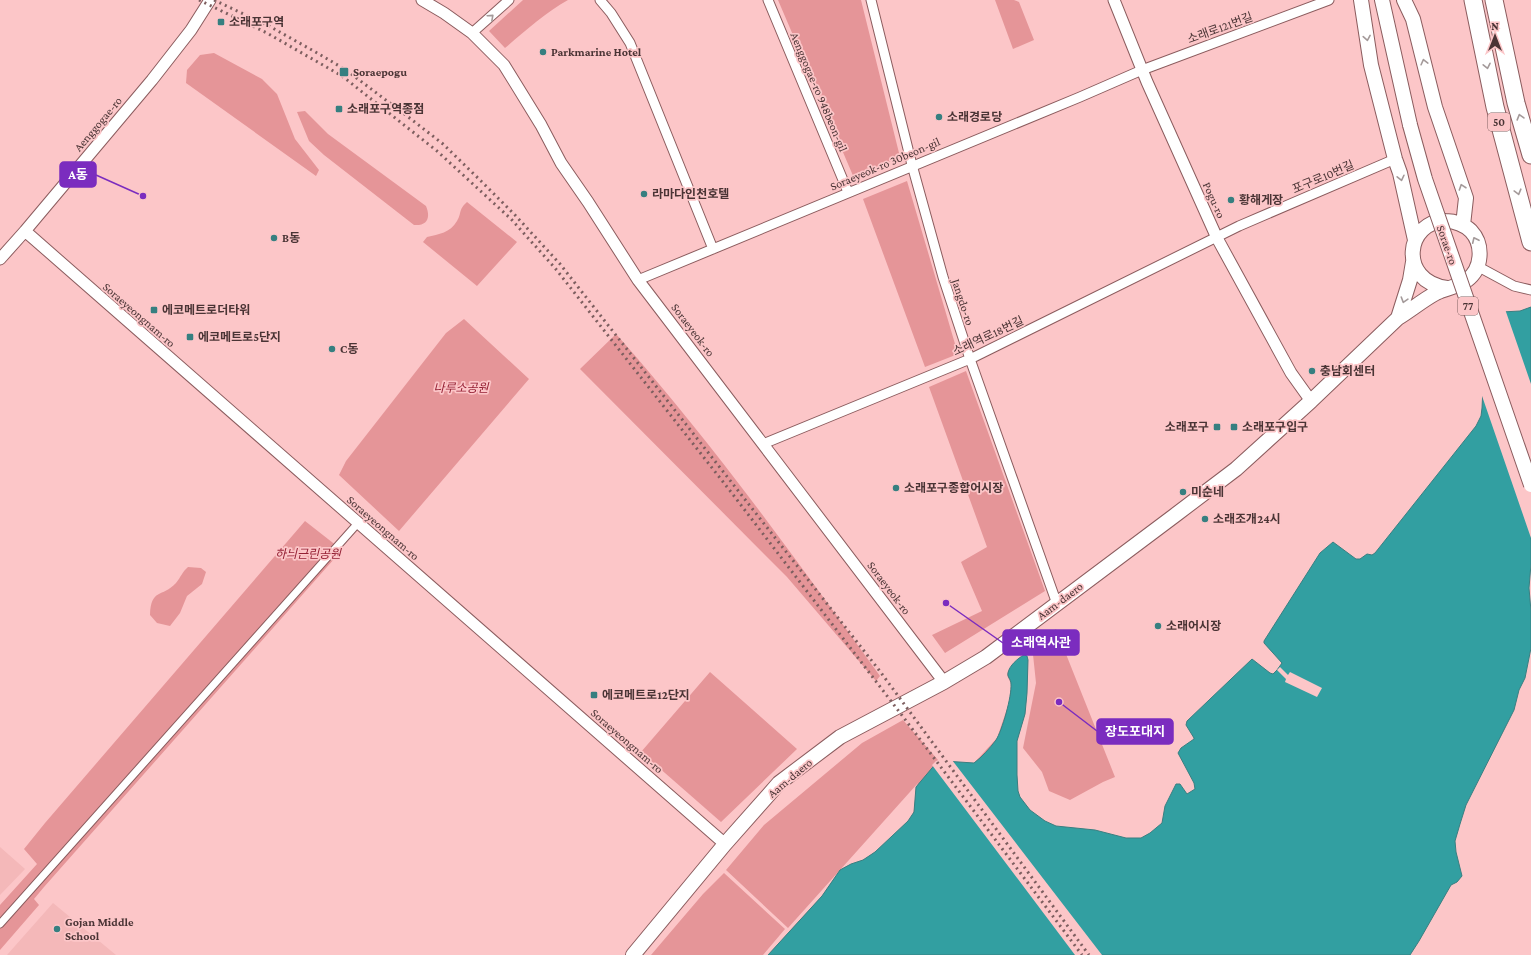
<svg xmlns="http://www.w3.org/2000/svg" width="1531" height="955" viewBox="0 0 1531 955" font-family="'Crimson Pro','Noto Sans KR',serif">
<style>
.built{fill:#f4b8b9}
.green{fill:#e59598;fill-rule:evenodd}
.water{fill:#329fa1;stroke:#397f81}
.pier{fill:#fcc6c8}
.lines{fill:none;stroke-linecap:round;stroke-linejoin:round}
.pedestrian-casing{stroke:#8b5c5e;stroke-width:9}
.minor-casing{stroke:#8b5c5e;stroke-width:11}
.tertiary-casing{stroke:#8b5c5e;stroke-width:13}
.primary-casing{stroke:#8b5c5e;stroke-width:16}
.motorway-casing{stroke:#8b5c5e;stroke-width:19}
.pedestrian{stroke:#fff;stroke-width:7}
.minor{stroke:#fff;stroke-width:9}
.tertiary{stroke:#fff;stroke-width:11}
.primary{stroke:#fff;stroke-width:14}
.motorway{stroke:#fff;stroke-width:17}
.rail{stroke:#7d5e5f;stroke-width:3;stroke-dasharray:2 4;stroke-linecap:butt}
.primary-bridge-casing{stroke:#8b5c5e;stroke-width:16;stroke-linecap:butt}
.primary-bridge{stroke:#fff;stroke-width:14}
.oneway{stroke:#a49a9a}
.poi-dot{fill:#367f80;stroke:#fcc6c8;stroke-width:1.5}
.labels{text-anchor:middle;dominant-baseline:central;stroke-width:3.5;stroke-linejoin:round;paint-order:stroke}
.shield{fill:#fcc6c8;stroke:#7f6061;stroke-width:1}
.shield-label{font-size:11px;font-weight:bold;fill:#4a3435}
.poi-label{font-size:12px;font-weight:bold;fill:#4a3435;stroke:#fcc6c8;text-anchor:start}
.street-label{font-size:12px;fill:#4a3435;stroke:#fcc6c8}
.park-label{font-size:12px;font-style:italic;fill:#941f33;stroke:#fcc6c8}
.leader{fill:none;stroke:#7b2cbf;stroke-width:1.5}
.callout-dot{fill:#7b2cbf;stroke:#fcc6c8;stroke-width:1.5}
.callout{fill:#7b2cbf;stroke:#7b2cbf;stroke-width:1.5}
.callout-label{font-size:13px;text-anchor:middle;font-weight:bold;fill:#fff}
</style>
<rect width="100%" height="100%" fill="#fcc6c8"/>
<path class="built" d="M0,847l25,22 -25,26z
M53,903l63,52h-109z"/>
<path class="green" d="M523,0h45c-23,13 -43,31 -63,48l-16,-17z
M778,0h83l39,157 -46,21z
M995,0h19l5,2 15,38 -21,9z
M214,53l48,26 15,15 18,45 24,31 -3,6 -130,-93 1,-13 13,-15z
M305,111l23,23 98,72c5,12 1,20 -12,19l-90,-70 -15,-14 -12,-29z
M907,181l51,173 -33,13 -62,-168z
M467,202l50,40 -40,44 -54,-44 4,-5c12,-3 23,-4 30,-16 5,-8 1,-11 10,-19z
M464,319l65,60 -130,152 -60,-56 7,-14 100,-128z
M616,334c96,108 180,225 264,342l-4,5 -89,-104 -207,-208z
M966,371l79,220 -100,62 -13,-18 50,-24 -21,-49 26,-15 -58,-160z
M305,521l37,29 -298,337 -10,12 5,6 -39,45v-45l37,-41 -13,-15 21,-26z
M188,567l13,1 5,4 -4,12 -15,12 -7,17 -10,13 -13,-3 -7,-8c1,-27 12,-17 26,-32 5,-6 6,-11 12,-16z
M1056,629l59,148 -12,5 -33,18 -21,-9 -7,-19 -19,-24 13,-65 -4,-38z
M1024,655l3,1 1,4 -1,33 -2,21 -8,27v34l1,16 2,6 10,13 -148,145h-114l54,-59 18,-26 -52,58 -62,-58 38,-45 98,-82 41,-23 35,40 -7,8 6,-6 37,1 23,-25 12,-35 2,-19 -4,-9 1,-4 7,-9zM918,783c-5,10 -1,23 -6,33 -5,10 -39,39 -49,44 -8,3 -16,5 -23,10z
M710,672l87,77 -76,73 -80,-70z
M724,873l61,56 -22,26h-112l52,-61z"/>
<path class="water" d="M1531,307v257l-2,24 2,23v37l-6,30 -6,12 -5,20 -48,95 -6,19 -5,17 1,11 6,24 -5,6 -6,3 -32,56 -9,14h-642l54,-59 18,-26 11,-6 12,-4 12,-8 33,-31 6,-9 2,-25 21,-25 7,-1 30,2c8,-6 16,-15 22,-23 6,-9 16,-44 15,-56 0,-5 -4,-7 -3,-11 1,-7 10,-15 16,-18l3,1 1,4 -1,33 -2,21 -8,27v34l1,16 2,6 10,13 15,11 11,5 39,4 31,8h15l9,-5 12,-10 3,-17 11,-22h4l7,10 8,-5 -1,-6 -16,-30 3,-5 13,-9v-1l-8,-13 1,-4 65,-62 18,14 3,1 4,-4 5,-7 -18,-20v-2l56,-88 13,-11 23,17h4l7,-5 5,1 3,-2 101,-127 5,-10 1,-8 4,-81 16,-15 18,-1z"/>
<path class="pier" d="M1505,309l26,75v154l-50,-145 3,-67 3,-7 6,-5z
M1280,667l8,8 2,-3 32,16 -5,9 -32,-15 1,-3 -9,-9z
M944,759l8,1 150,195h-27l-143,-190 4,-4z"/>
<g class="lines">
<defs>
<path id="pedestrian" d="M0,924l358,-401"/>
<path id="minor" d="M600,0l11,13 19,30 83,206
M768,0l80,192
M871,0l41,165 31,112 27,82 87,245
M472,33l37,-33
M1477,266l37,20 17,4
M638,280l442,-183 62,-27 187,-70
M763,444l207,-85 269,-133 156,-67"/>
<path id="tertiary" d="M422,0l22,13 28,20 32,32 37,60 20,38 27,39 50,78 306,402
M1114,0l33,82 70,156 74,135 20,28
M25,231l700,613
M0,259l25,-28 127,-151 39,-50 19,-30"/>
<path id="primary" d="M1361,0l10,65 24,94 5,14 15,67
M1382,0l28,125
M1404,0l9,19 22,88 31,91 -3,27
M1413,262l-3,18 -12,38c13,-8 25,-18 38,-25 10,-5 22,-6 31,-13 15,-11 17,-35 4,-49 -6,-6 -16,-10 -25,-10 -40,-1 -49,60 1,67
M633,955l92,-111 54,-61 61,-46 104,-55 42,-25 188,-141 62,-47 75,-68 87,-83"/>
<path id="motorway" d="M1473,0l22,107 36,135
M1494,0l22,103 15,52"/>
</defs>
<use href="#pedestrian" class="pedestrian-casing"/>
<use href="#minor" class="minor-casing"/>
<use href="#tertiary" class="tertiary-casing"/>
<use href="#primary" class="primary-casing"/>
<use href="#motorway" class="motorway-casing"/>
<use href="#pedestrian" class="pedestrian"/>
<use href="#minor" class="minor"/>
<use href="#tertiary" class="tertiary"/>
<use href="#primary" class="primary"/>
<use href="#motorway" class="motorway"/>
<path class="rail" d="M199,0l68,33 75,43 95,75 74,68 44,49 176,224 173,226 178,237
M214,0l55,26 50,28 27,16 61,46 36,28 38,37 34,34 45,49 319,406 210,285"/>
<defs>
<path id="primary-bridge" d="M1410,125l15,54 106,306"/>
</defs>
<use href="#primary-bridge" class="primary-bridge-casing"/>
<use href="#primary-bridge" class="primary-bridge"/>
</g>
<defs><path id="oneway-chevron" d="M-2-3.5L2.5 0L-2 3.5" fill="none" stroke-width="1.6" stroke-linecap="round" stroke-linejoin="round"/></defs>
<g class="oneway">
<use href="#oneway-chevron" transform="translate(491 17) rotate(-42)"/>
<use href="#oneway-chevron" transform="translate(1367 38) rotate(80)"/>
<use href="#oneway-chevron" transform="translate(1424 62) rotate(-104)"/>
<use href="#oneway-chevron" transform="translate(1487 66) rotate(78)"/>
<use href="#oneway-chevron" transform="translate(1520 117) rotate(-106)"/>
<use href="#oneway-chevron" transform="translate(1401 178) rotate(77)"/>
<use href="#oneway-chevron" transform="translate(1462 187) rotate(-109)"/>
<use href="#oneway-chevron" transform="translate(1518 192) rotate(75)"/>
<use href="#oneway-chevron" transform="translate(1475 240) rotate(-115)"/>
<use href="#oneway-chevron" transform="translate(1404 300) rotate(107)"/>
</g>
<g class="poi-dot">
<rect x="217" y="18" width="8" height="8" rx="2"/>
<circle cx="543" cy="52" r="4"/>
<rect x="339" y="67" width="10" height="10" rx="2"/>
<rect x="335" y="105" width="8" height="8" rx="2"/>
<circle cx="939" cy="117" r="4"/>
<circle cx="644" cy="194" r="4"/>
<circle cx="1231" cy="200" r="4"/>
<circle cx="274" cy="238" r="4"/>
<rect x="150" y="306" width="8" height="8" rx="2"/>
<rect x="186" y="333" width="8" height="8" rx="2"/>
<circle cx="332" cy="349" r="4"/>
<circle cx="1312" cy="371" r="4"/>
<rect x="1213" y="423" width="8" height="8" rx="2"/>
<rect x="1230" y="423" width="8" height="8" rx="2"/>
<circle cx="896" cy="488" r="4"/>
<circle cx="1183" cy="492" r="4"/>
<circle cx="1205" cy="519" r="4"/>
<circle cx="1158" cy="626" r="4"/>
<rect x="590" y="691" width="8" height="8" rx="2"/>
<circle cx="57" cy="929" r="4"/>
</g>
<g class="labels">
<g class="shield">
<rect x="1488" y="113" width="22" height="18" rx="3"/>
<rect x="1458" y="297" width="20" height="18" rx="3"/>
</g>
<g class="shield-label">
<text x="1499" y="122">50</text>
<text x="1468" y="306">77</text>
</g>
<g class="poi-label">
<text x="229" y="22">소래포구역</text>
<text x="551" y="52">Parkmarine Hotel</text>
<text x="353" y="72">Soraepogu</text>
<text x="347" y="109">소래포구역종점</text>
<text x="947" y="117">소래경로당</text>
<text x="652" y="194">라마다인천호텔</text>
<text x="1239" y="200">황해게장</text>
<text x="282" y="238">B동</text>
<text x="162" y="310">에코메트로더타워</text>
<text x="198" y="337">에코메트로5단지</text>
<text x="340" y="349">C동</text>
<text x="1320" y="371">충남회센터</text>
<text x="1209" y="427" text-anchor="end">소래포구</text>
<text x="1242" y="427">소래포구입구</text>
<text x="904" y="488">소래포구종합어시장</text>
<text x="1191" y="492">미순네</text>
<text x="1213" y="519">소래조개24시</text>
<text x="1166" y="626">소래어시장</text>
<text x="602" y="695">에코메트로12단지</text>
<text x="65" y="922">Gojan Middle<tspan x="65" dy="14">School</tspan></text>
</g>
<g class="street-label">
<text transform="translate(1220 28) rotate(-20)">소래로121번길</text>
<text transform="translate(819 92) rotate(67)">Aenggogae-ro 948beon-gil</text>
<text transform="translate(98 124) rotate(-50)">Aenggogae-ro</text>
<text transform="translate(885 164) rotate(-23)">Soraeyeok-ro 30beon-gil</text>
<text transform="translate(1323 177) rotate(-23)">포구로10번길</text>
<text transform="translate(1214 200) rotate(66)">Pogu-ro</text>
<text transform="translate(1447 245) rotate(71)">Sorae-ro</text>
<text transform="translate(963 302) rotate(72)">Jangdo-ro</text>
<text transform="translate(139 315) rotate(41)">Soraeyeongnam-ro</text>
<text transform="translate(693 330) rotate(53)">Soraeyeok-ro</text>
<text transform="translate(988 336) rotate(-25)">소래역로18번길</text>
<text transform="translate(383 528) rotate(41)">Soraeyeongnam-ro</text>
<text transform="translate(889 588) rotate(53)">Soraeyeok-ro</text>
<text transform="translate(1060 601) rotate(-37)">Aam-daero</text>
<text transform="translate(627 741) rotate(41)">Soraeyeongnam-ro</text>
<text transform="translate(790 778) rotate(-40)">Aam-daero</text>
</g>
<g class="park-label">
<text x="461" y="388">나루소공원</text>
<text x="308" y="554">하늬근린공원</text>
</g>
</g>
<path class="leader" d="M143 196L96 175M946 603L1003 643M1059 702L1097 731"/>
<g class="callout-dot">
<circle cx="143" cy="196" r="4"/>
<circle cx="946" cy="603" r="4"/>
<circle cx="1059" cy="702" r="4"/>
</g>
<g class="callout">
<rect x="60" y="162" width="36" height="25" rx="4"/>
<rect x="1003" y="630" width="76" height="25" rx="4"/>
<rect x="1097" y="719" width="76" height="25" rx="4"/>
</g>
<g class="callout-label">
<text x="78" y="179">A동</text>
<text x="1041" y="647">소래역사관</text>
<text x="1135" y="736">장도포대지</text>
</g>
<g transform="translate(1495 36)" stroke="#fcc6c8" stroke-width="3" paint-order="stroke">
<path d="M0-3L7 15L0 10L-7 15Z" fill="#4a3435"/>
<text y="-6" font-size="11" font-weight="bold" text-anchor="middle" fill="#4a3435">N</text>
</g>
</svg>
